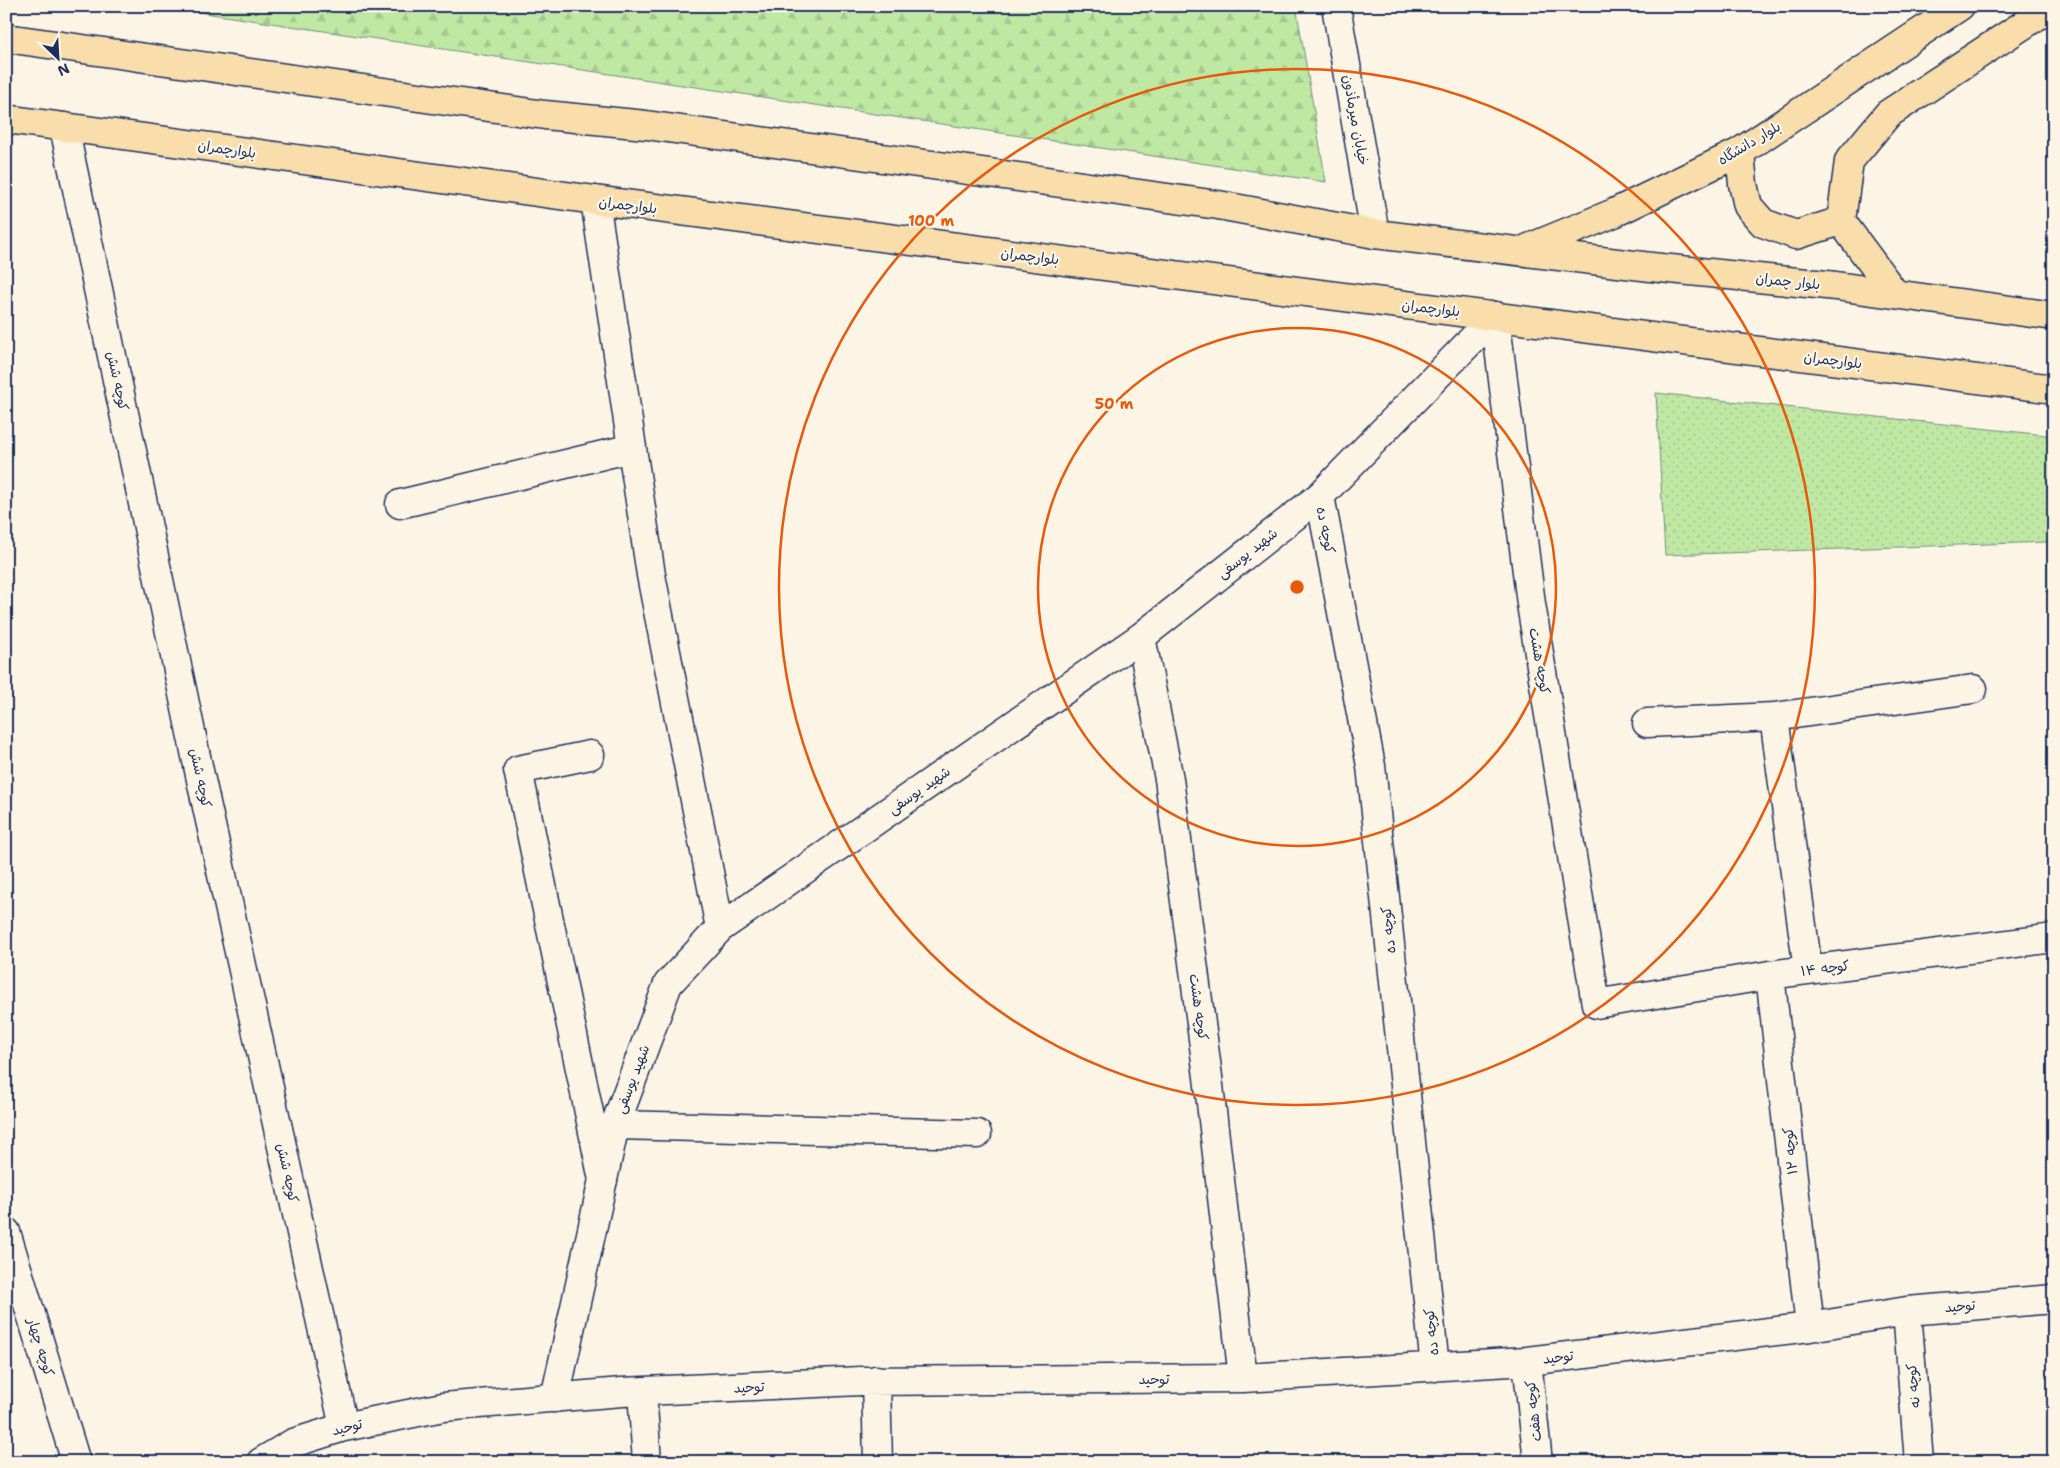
<svg xmlns="http://www.w3.org/2000/svg" width="2060" height="1468" viewBox="0 0 2060 1468" font-family="'Shantell Sans','Playpen Sans Arabic',sans-serif">
<style>
.grass{fill:url(#grass-dots);stroke:#6d8c80}
.forest{fill:url(#forest-firs);stroke:#6d8c80}
.lines{fill:none;stroke-linecap:round;stroke-linejoin:round}
.street-casing{stroke:#1b2f5e;stroke-width:31}
.secondary-casing{stroke:#1b2f5e;stroke-width:31}
.primary-casing{stroke:#1b2f5e;stroke-width:31}
.street{stroke:#fcf5e5;stroke-width:28}
.secondary{stroke:#fcf5e5;stroke-width:28}
.primary{stroke:#f9deab;stroke-width:28}
.ring{fill:none;stroke:#e8590c;stroke-width:2.5}
.labels{text-anchor:middle;dominant-baseline:central;stroke-width:4.5;stroke-linejoin:round;paint-order:stroke}
.street-label{font-size:14px;fill:#1b2f5e;stroke:#fcf5e5}
.centre{fill:#e8590c;stroke:#fcf5e5;stroke-width:2.5}
.ring-label{font-size:15px;text-anchor:middle;font-weight:bold;fill:#e8590c;stroke:#fcf5e5;stroke-width:4.5;stroke-linejoin:round;paint-order:stroke}
</style>
<defs>
<pattern id="grass-dots" width="8" height="8" patternUnits="userSpaceOnUse" patternTransform="scale(1.25)"><rect width="8" height="8" fill="#bfe8a3"/><path d="M2 2h.1M6 6h.1" fill="none" stroke="#a4c78f" stroke-width="1.8" stroke-linecap="round"/></pattern>
<pattern id="forest-firs" width="22" height="20" patternUnits="userSpaceOnUse" patternTransform="scale(1.25)"><rect width="22" height="20" fill="#bfe8a3"/><path d="M5 1l3.5 6h-7zM16 11l3.5 6h-7z" fill="#a4c78f"/></pattern>
</defs>
<rect width="100%" height="100%" fill="#fcf5e5"/>
<filter id="ink" filterUnits="userSpaceOnUse"><feTurbulence type="fractalNoise" baseFrequency=".02" numOctaves="2"/><feDisplacementMap in="SourceGraphic" scale="10" xChannelSelector="R" yChannelSelector="G"/><feConvolveMatrix kernelMatrix="1 2 1 2 8 2 1 2 1" color-interpolation-filters="sRGB"/></filter>
<g filter="url(#ink)">
<path class="grass" d="M1656,393l398,43v163l-6,2v-59l-383,13z"/>
<path class="forest" d="M158,6h1138l30,176z"/>
<g class="lines">
<defs>
<path id="street" d="M1336,6l39,228
M64,127l137,653 143,647
M595,200l56,375 69,353
M1495,316l36,288 65,400 174,-29 284,-37
M1320,496l51,270 64,601
M400,504l232,-56
M1141,637l28,142 39,298 35,301
M1774,717l34,253
M1647,723l127,-6 199,-28
M590,755l-72,15 85,410
M1770,975l40,352
M615,1125l362,9
M6,1232l70,230
M1907,1311l12,151
M1527,1361l11,101
M876,1380l2,82
M642,1392l5,70
M261,1462l32,-19 51,-16 99,-20 179,-15 239,-11 382,-3 284,-17 283,-34 97,-16 147,-12"/>
<path id="secondary" d="M555,1398l60,-273 53,-141 52,-56 421,-291 179,-141 175,-180"/>
<path id="primary" d="M6,38l539,77 101,10 572,80 157,29 276,33 185,19 218,30
M6,119l589,81 1459,189
M1740,152l3,32 5,22 15,17 33,12 45,-14
M1524,250l90,-37 126,-61 220,-146
M1895,294l-54,-73 8,-60 39,-47 164,-108"/>
</defs>
<use href="#street" class="street-casing"/>
<use href="#secondary" class="secondary-casing"/>
<use href="#primary" class="primary-casing"/>
<use href="#street" class="street"/>
<use href="#secondary" class="secondary"/>
<use href="#primary" class="primary"/>
</g>
</g>
<g class="ring">
<circle cx="1297" cy="587" r="259"/>
<circle cx="1297" cy="587" r="518"/>
</g>
<g class="labels">
<g class="street-label">
<text transform="translate(1356 120) rotate(80)">خیابان میرمأذون</text>
<text transform="translate(1749 143) rotate(-31)">بلوار دانشگاه</text>
<text transform="translate(227 149) rotate(8)">بلوارچمران</text>
<text transform="translate(628 205) rotate(7)">بلوارچمران</text>
<text transform="translate(1030 256) rotate(7)">بلوارچمران</text>
<text transform="translate(1788 281) rotate(6)">بلوار چمران</text>
<text transform="translate(1431 308) rotate(7)">بلوارچمران</text>
<text transform="translate(1833 360) rotate(7)">بلوارچمران</text>
<text transform="translate(118 381) rotate(78)">کوچه شش</text>
<text transform="translate(1326 530) rotate(79)">کوچه ده</text>
<text transform="translate(1247 553) rotate(-38)">شهید یوسفی</text>
<text transform="translate(1540 661) rotate(80)">کوچه هشت</text>
<text transform="translate(201 778) rotate(78)">کوچه شش</text>
<text transform="translate(919 790) rotate(-35)">شهید یوسفی</text>
<text transform="translate(1388 930) rotate(-96)">کوچه ده</text>
<text transform="translate(1825 968) rotate(-7)">کوچه ۱۴</text>
<text transform="translate(1199 1007) rotate(82)">کوچه هشت</text>
<text transform="translate(632 1079) rotate(-69)">شهید یوسفی</text>
<text transform="translate(1790 1151) rotate(-96)">کوچه ۱۲</text>
<text transform="translate(288 1173) rotate(78)">کوچه شش</text>
<text transform="translate(1960 1306) rotate(-5)">توحید</text>
<text transform="translate(1431 1332) rotate(-96)">کوچه ده</text>
<text transform="translate(41 1347) rotate(73)">کوچه چهار</text>
<text transform="translate(1558 1357) rotate(-7)">توحید</text>
<text x="1154" y="1379">توحید</text>
<text transform="translate(1913 1386) rotate(-95)">کوچه نه</text>
<text transform="translate(749 1387) rotate(-3)">توحید</text>
<text transform="translate(1533 1411) rotate(-96)">کوچه هفت</text>
<text transform="translate(347 1427) rotate(-14)">توحید</text>
</g>
</g>
<circle cx="1297" cy="587" r="8" class="centre"/>
<g class="ring-label">
<text x="931" y="226">100 m</text>
<text x="1114" y="409">50 m</text>
</g>
<rect width="2060" height="1468" fill="none" stroke="#fcf5e5" stroke-width="25"/>
<rect x="12" y="12" width="2035" height="1443" fill="none" stroke="#1b2f5e" stroke-width="2" filter="url(#ink)"/>
<g transform="translate(58 58) rotate(155)" stroke="#fcf5e5" stroke-width="4" paint-order="stroke">
<path d="M0-4L9 19L0 12L-9 19Z" fill="#1b2f5e"/>
<text y="-8" font-size="14" font-weight="bold" text-anchor="middle" fill="#1b2f5e">N</text>
</g>
</svg>
